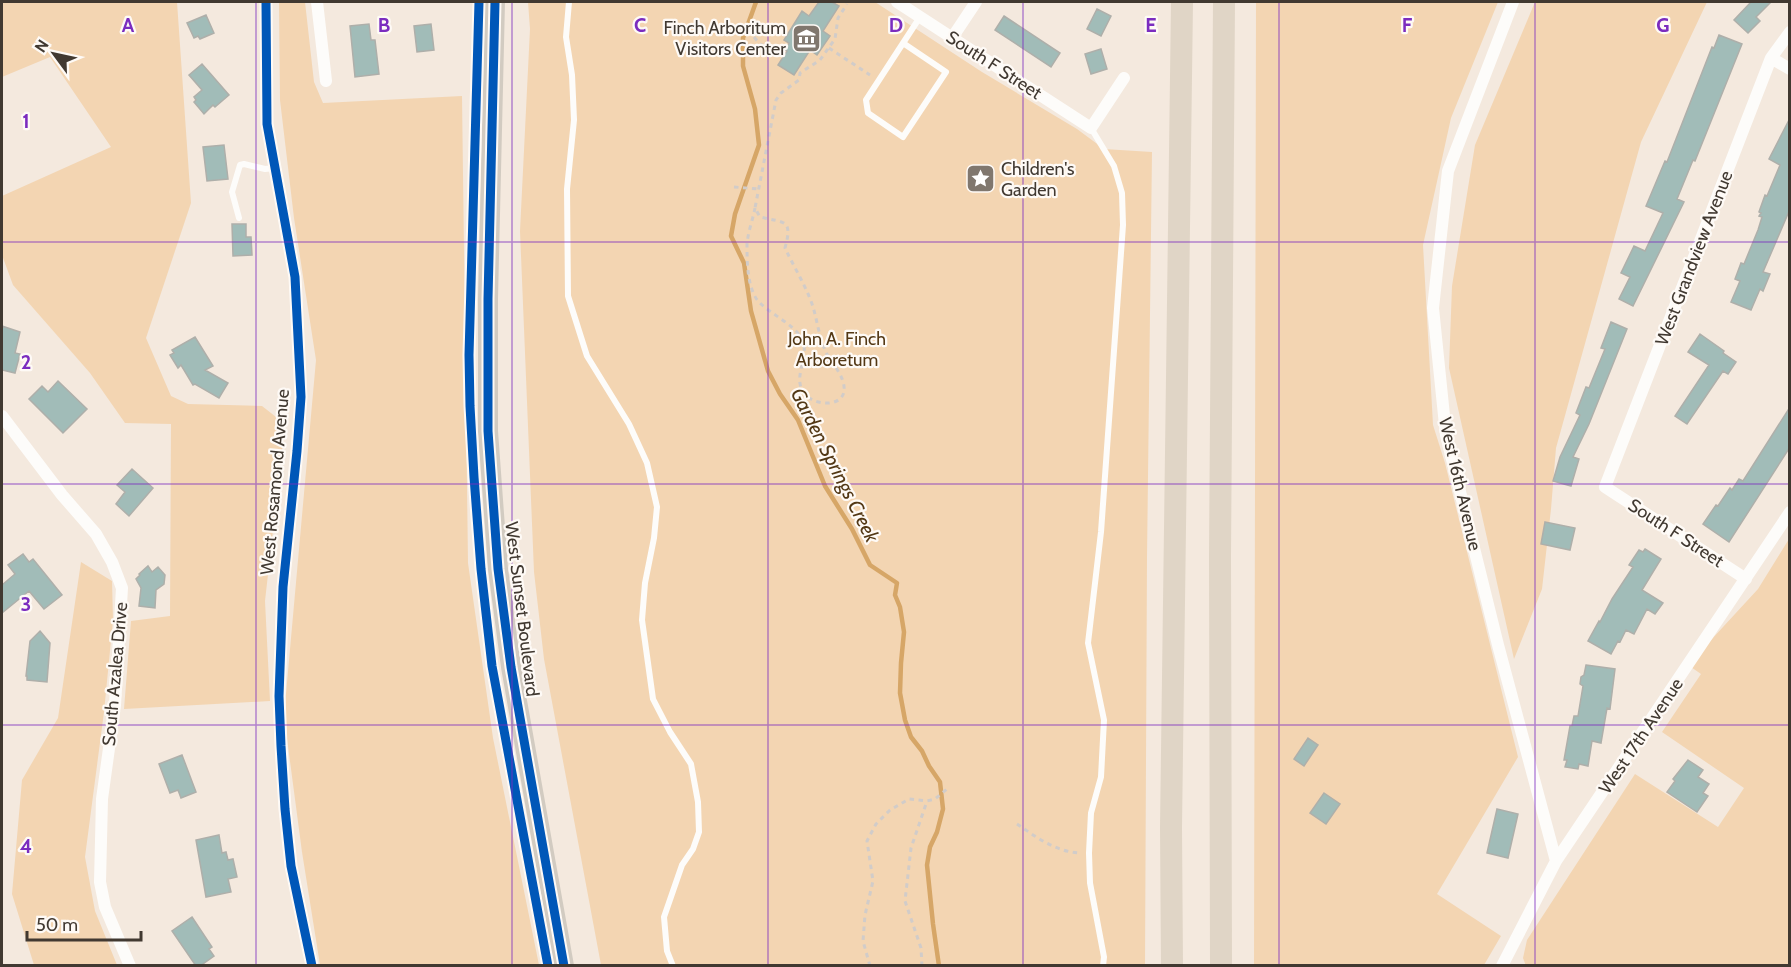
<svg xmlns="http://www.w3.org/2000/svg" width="1791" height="967" viewBox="0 0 1791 967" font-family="Cabin,sans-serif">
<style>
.green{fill:#f3d5b2}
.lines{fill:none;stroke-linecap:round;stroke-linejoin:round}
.stream{stroke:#d6a667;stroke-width:4.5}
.building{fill:#a1bcb8;stroke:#aeafaa;stroke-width:1.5}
.path{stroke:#d1ccc9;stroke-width:3;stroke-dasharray:4.5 4.5;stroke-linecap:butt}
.service{stroke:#fdfcfa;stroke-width:6}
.minor{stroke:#fdfcfa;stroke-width:12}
.primary{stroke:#d2cbc1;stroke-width:20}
.motorway{stroke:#e0d5c6;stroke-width:22}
.cycleway-casing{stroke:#fefaf6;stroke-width:13}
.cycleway{stroke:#0057b8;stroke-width:9}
.grid{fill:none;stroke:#7b2cbf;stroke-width:1.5;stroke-opacity:0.55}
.labels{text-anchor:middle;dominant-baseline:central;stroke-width:4.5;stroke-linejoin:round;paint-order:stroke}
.poi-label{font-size:18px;fill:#413931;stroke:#fefaf6;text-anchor:end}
.street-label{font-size:18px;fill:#413931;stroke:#fefaf6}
.park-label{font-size:18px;fill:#533815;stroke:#fefaf6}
.water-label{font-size:20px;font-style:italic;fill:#533815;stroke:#fefaf6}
.grid-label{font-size:20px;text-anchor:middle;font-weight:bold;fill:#7b2cbf;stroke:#fefaf6;stroke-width:4.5;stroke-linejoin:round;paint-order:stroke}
</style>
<rect width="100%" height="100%" fill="#f4e9de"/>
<path class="green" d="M2,2h247h-72l14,201 -45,135 25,58 17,8 74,2 23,18 -20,177 5,100 -146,8 7,-88 39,-5 1,-192 -46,-1 -35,-50 -77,-88 -11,-30v-59l109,-49 -61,-90 -48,20z
M279,2h26l9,80 9,21 139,-7 6,467 25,175 46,227h-219l-18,-113 -18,-136 32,-356 -22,-142 -14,-118z
M528,2h347l107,70 95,57 27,20 48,3 -5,406 -2,407h-544l-57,-306 -10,-87 -14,-341 10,-202z
M1256,2h242l-47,116 -28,127 10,180 12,38 73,294 -81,137 64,42 -17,29 -230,1z
M1535,2h172l-66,140 -85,306 -5,61 -9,80 -28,70 -65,-291 3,-82 23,-141z
M1789,539v426l-263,1 -3,-8 4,-18 108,-166 83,53 26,-39 -82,-56 39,-58 -13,-9 70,-76z
M81,562l31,19 1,39 -9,92 -19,145 10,54 22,54h-83l-22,-71 10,-114 36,-62z"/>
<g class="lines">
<path class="stream" d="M756,2l-13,36v28l12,43 4,36 -24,69 -4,22 13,27 7,48 17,60 12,23 18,26 27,66 27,43 18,36 27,18 -2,12 5,12 4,25 -3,31 -1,30 5,27 6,17 11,14 7,15 11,16 3,27 -6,23 -7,15 -3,18 6,59 6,42"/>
</g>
<path class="building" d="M819,2h13l7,4 -16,25 7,5 -13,19 -7,-5 -16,25 -16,-10 9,-14 -2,-1 4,-7 -5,-3 18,-29 7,5z
M1751,2h20l-15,15 4,4 -12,12 -14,-13z
M1097,9l14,7 -10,20 -14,-7z
M206,15l8,18 -14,6 -2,-3 -4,2 -7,-15z
M1004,16l56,37 -9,14 -56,-37z
M369,24l2,16h4l4,34 -24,3 -5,-51z
M431,24l3,26 -17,2 -3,-26z
M1719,35l23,9 -47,117 -2,-1 -16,39 7,3 -51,104 -14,-7 11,-22 -9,-4 13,-27 11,5 18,-38 -17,-7 19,-45 2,1 45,-115 2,1z
M1101,49l6,20 -16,5 -6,-20z
M202,64l27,31 -14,12 -2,-2 -9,9 -10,-12 2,-2 -2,-3 8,-7 -13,-15z
M1790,118v91l-27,63 7,2 -7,17 -3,-2 -9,21 -20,-8 9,-21 -5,-2 6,-16 3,1 14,-34 4,-13 -3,-1 2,-3 -2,-1 6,-17 2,1 13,-31 -11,-6z
M224,145l4,34 -21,2 -4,-34z
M232,224h14v13h5l1,18 -19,1z
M1611,322l16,7 -38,95 -16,33 6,2 -8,27 -18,-5 7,-24 20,-42 -4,-2 10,-26 3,1 16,-39 -4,-1z
M2,326l18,6 -5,21 5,1 -5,19 -13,-3z
M1700,334l24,17 -1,2 13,9 -8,12 -5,-3 -36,53 -12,-8 34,-51 -21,-13z
M195,337l18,29 -8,4 23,13 -9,15 -24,-14 -2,1 -12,-20 -3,3 -8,-13 4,-2 -2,-3z
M58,381l29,28 -24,24 -34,-34 13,-13 6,6z
M1790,407v40l-61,95 -26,-18 13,-19 2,1 12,-18 2,2 7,-11 4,2z
M132,469l21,19 -24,28 -13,-12 9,-12 -8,-7z
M1545,522l30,6 -5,22 -29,-6z
M1645,549l16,10 -19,31 21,13 -8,11 -8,-5 -13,25 -8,-4 -6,12 -2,-1 -7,13 -23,-13 11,-20 1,1 12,-23 21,-32 -4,-2 10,-15 4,2z
M23,554l6,8 4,-3 29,36 -18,14 -15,-18 -27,22v-28l13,-11 -7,-9z
M148,566l4,6 6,-5 7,8 -1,9 -8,6 -1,18 -16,-2 2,-18 -5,-9 4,-4 -1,-1z
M40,631l10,12 -3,39 -20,-2v-4h-1l4,-35z
M1586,665l29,4 -5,40 -3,-1 -6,35 -9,-2 -4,25 -9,-2 -1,5 -13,-2 2,-7h-3l6,-34h2l2,-10h4l5,-30 -3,-2 1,-7 3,-2z
M1308,738l10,7 -14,21 -10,-7z
M182,755l14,37 -15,6 -3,-8 -8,3 -11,-29z
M1688,760l15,10 -5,7 11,7 -6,9 5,3 -11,16 -30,-20 8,-11 -2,-2z
M1324,793l16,11 -14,20 -16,-11z
M1497,809l21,5 -10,44 -21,-5z
M219,835l3,18 4,-1 2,8 5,-1 4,18 -9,2 3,13 -25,5 -10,-57z
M192,917l20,30 -3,2 5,7 -14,10h-4l-24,-35z"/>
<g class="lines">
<path class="path" d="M754,37l6,7 9,4
M829,48l41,27
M734,187l24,2
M755,208c-2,11 -7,24 -8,36 0,18 0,48 14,60 12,11 31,20 39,32 13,18 -9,40 4,57 10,14 43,15 40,-7 -2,-14 -14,-24 -19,-36 -7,-16 -8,-33 -14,-49 -7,-18 -18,-36 -26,-53 8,-29 0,-25 -25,-31l-5,-9 21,-108 5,-7 18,-13 1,-7 20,-13 15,-21 3,-21 9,-14
M1017,824c19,13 39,28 63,29
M870,966l-7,-25 2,-26 8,-34 -6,-40 9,-17 14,-14 19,-11 18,2 8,-2 12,-10
M922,966l-1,-18 -16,-47 6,-53 16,-47"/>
<path class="service" d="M569,2l-3,35 6,38 2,45 -7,69 1,107 19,60 42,68 18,39 10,44 -3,31 -9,45 -3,37 11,79 17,33 21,32 7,38 1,30 -6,17 -11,16 -18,52 3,34 6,15
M903,43l43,29 -43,65 -35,-24 -2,-13 54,-83
M1091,128l23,38 8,27 1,32 -22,307 -13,111 16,77 -3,57 -10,36 -2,40 1,30 14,74 -1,9
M239,218l-7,-26 8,-27 4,-1 21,5 10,-1"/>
<path class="minor" d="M266,2l1,122 28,153 6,120 -4,54 -14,136 -4,109 2,50 4,63 6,57 21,100
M317,2l9,79
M897,2l194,126 33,-50
M1513,2l-65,169 -15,137 13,127 52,210 58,216
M952,38l24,-36
M1771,58l19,11
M2,416l60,79 34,39 16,28 10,26 -7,117 -13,94 -2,83 5,25 25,59
M1746,579l-141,-92 166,-429 19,-26
M1502,966l54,-105 234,-349"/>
<path class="primary" d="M495,2l-7,297v132l10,138 13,98 53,299"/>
<path class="motorway" d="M1172,966l-1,-138 11,-826
M1221,966l-1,-409 4,-555"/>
<defs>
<path id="cycleway" d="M266,2l1,122 28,153 6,120 -4,54 -14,136 -4,109 2,50 4,63 6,57 21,100
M479,2l-10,353 1,51 4,71 7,92 11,97 56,300
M495,2l-7,297v132l10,138 13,98 53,299"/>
</defs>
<use href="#cycleway" class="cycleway-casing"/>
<use href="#cycleway" class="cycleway"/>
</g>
<path class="grid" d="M256,2v964M512,2v964M768,2v964M1023,2v964M1279,2v964M1535,2v964M2,242h1788M2,484h1788M2,725h1788"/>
<defs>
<symbol id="museum-square" viewBox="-11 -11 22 22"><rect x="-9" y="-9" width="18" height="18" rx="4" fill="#80776e" stroke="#fefaf6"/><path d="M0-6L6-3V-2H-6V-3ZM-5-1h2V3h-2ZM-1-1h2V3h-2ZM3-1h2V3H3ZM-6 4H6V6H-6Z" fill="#fff"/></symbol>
<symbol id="sight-square" viewBox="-11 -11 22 22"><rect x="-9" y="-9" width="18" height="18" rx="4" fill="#80776e" stroke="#fefaf6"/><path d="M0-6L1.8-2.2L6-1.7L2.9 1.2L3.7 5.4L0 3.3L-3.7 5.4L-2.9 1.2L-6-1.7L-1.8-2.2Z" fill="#fff"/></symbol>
</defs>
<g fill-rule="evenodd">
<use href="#museum-square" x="790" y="22" width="33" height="33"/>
<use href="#sight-square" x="964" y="162" width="33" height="33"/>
</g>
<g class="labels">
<g class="poi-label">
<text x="786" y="28">Finch Arboritum<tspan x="786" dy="21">Visitors Center</tspan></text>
<text x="1001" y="169" text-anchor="start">Children's<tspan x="1001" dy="21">Garden</tspan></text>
</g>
<g class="street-label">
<text transform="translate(994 65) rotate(33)">South F Street</text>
<text transform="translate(1694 258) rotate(-69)">West Grandview Avenue</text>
<text transform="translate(275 482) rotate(-85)">West Rosamond Avenue</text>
<text transform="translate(1460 484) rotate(77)">West 16th Avenue</text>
<text transform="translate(1676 533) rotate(33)">South F Street</text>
<text transform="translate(522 609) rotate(83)">West Sunset Boulevard</text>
<text transform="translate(115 674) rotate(-85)">South Azalea Drive</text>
<text transform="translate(1641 736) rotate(-56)">West 17th Avenue</text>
</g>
<g class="park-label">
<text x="837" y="339">John A. Finch<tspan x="837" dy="21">Arboretum</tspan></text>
</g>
<g class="water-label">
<text transform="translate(835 465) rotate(63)">Garden Springs Creek</text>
</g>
</g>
<g class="grid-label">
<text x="128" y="32">A</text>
<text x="384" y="32">B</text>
<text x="640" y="32">C</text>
<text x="896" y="32">D</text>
<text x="1151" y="32">E</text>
<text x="1407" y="32">F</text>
<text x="1663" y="32">G</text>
<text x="26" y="128">1</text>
<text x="26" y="369">2</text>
<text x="26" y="611">3</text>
<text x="26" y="853">4</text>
</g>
<rect width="1791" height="967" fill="none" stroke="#413931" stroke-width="6"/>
<g transform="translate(54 54) rotate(303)" stroke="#fefaf6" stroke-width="4.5" paint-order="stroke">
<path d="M0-4.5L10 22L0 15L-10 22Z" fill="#413931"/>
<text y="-9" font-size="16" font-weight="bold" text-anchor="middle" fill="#413931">N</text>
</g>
<path d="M27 931v9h114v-9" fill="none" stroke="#413931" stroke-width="3"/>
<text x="36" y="931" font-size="18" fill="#413931" stroke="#fefaf6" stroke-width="4.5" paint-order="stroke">50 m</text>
</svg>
